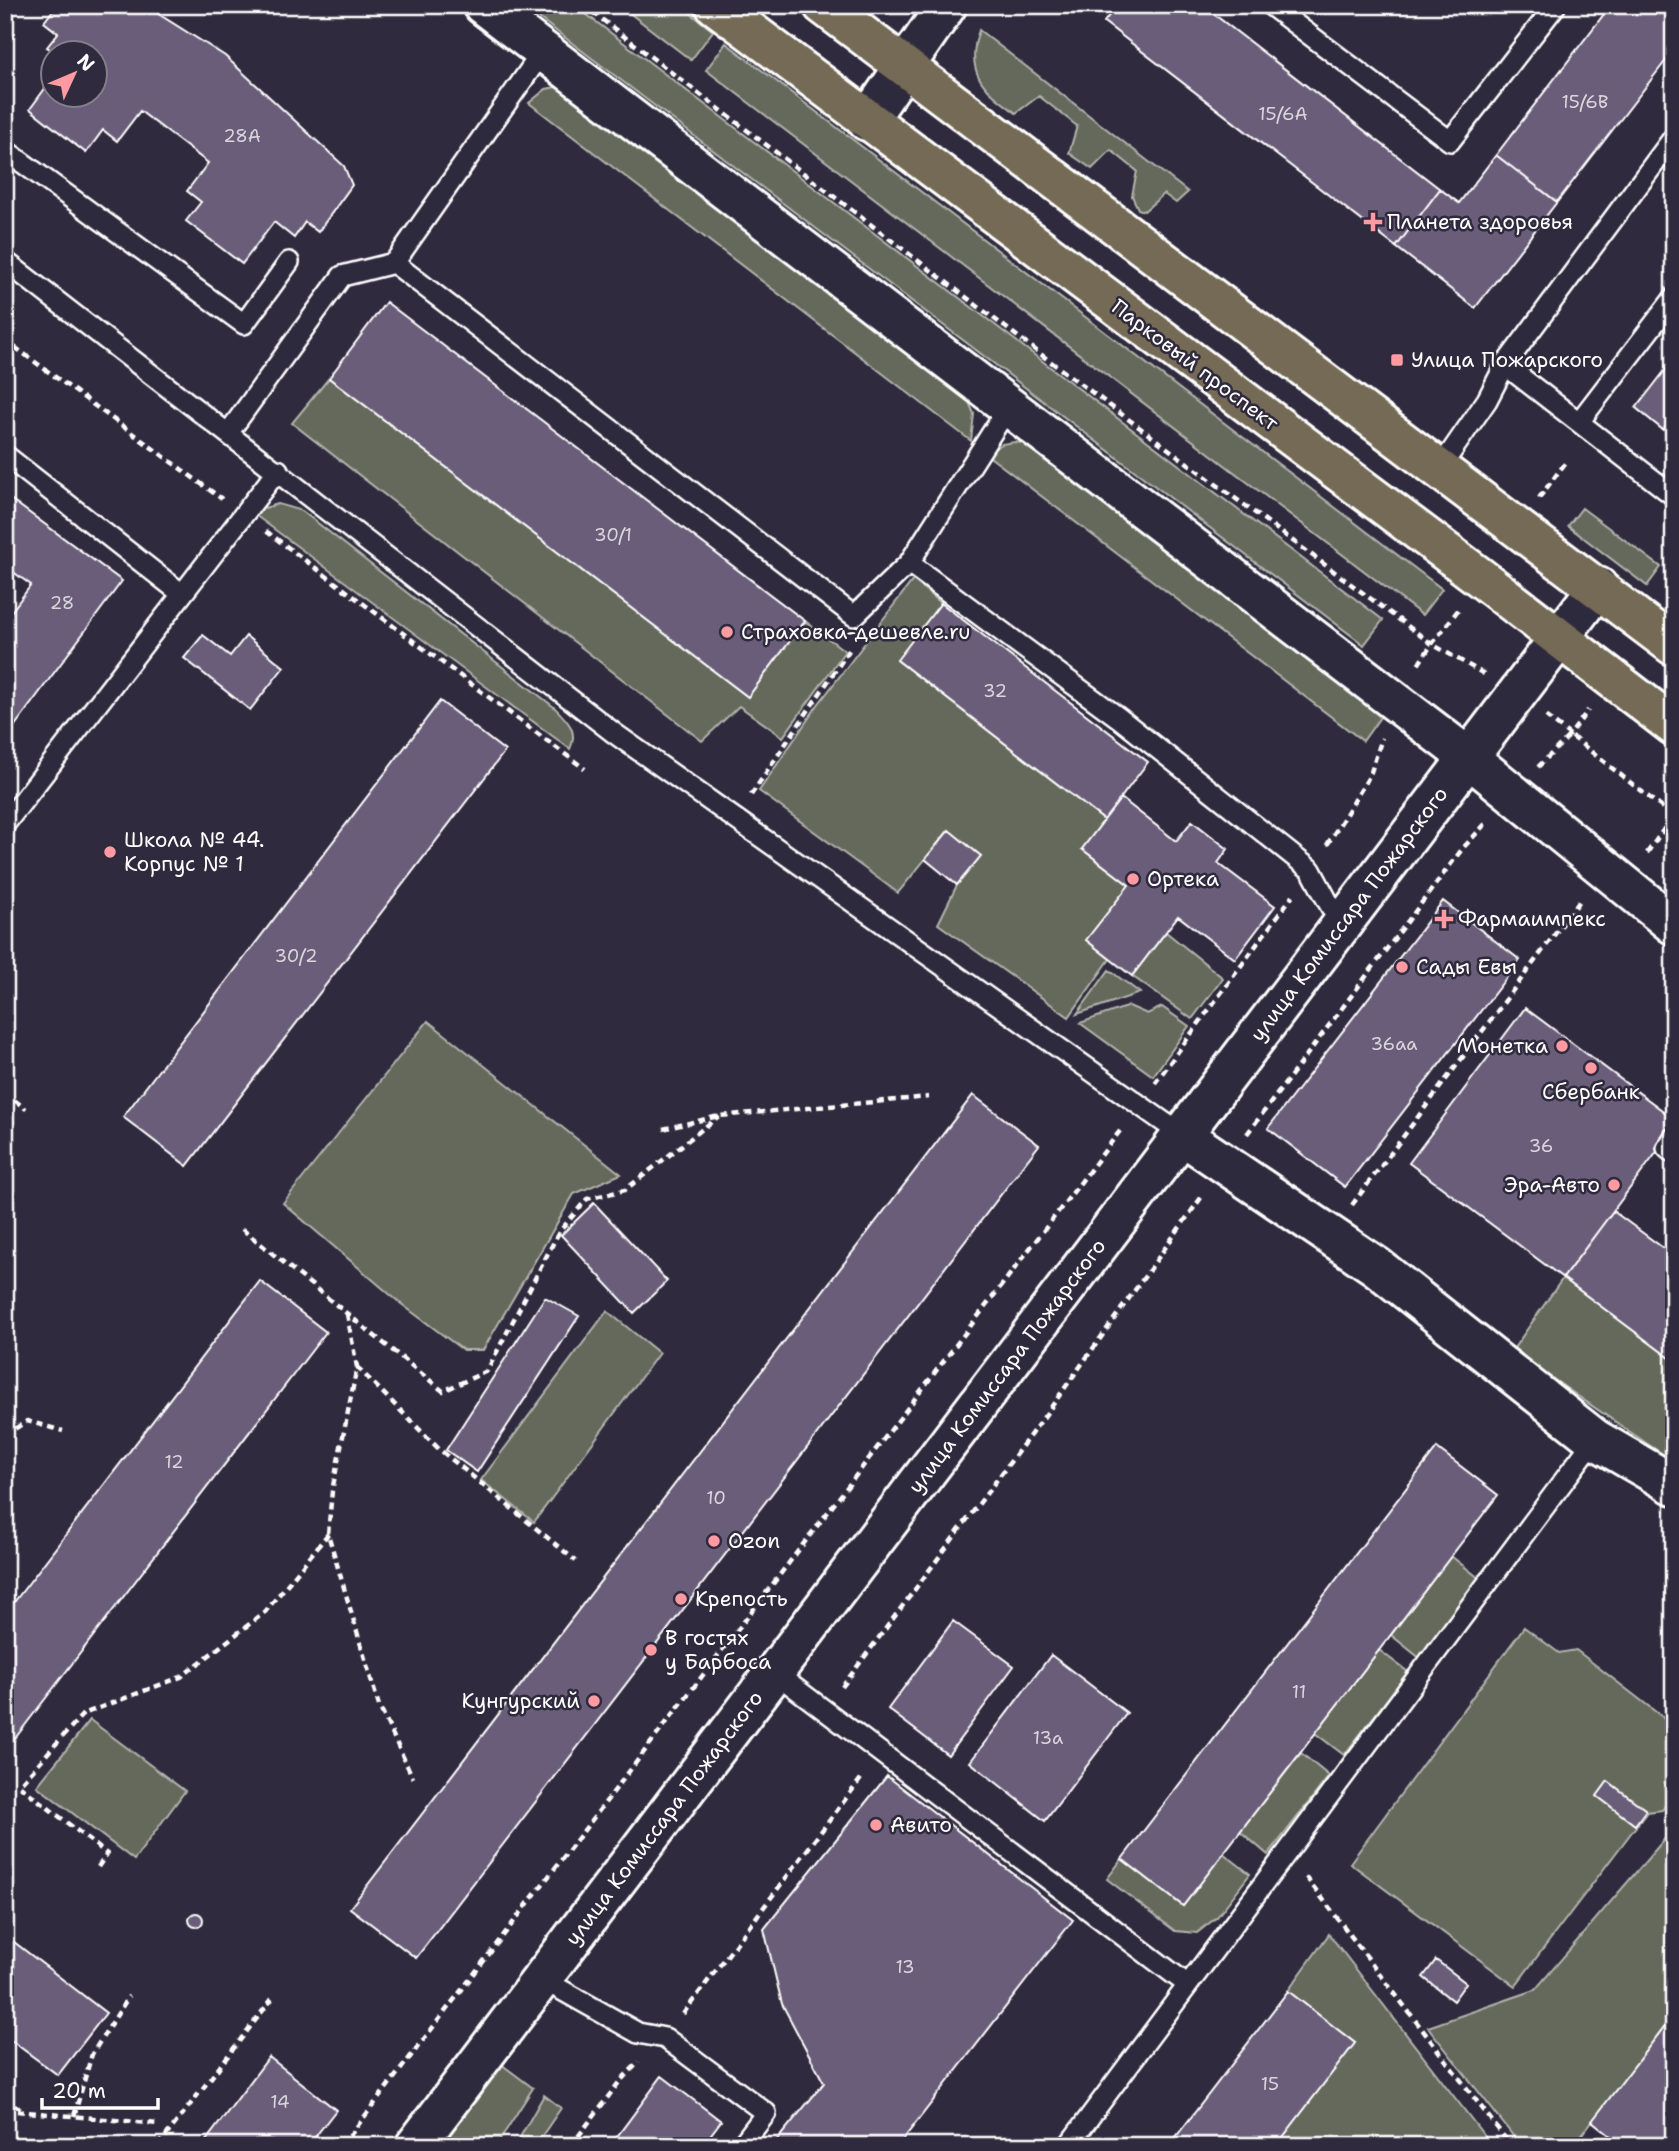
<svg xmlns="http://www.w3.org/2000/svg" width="1679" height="2151" viewBox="0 0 1679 2151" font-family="'Shantell Sans',sans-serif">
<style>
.green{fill:#65695b;stroke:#b2b4ad;stroke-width:2}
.building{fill:#6a5d79;stroke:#fff;stroke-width:2}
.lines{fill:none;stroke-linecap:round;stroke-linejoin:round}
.lane-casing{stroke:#fff;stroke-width:24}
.street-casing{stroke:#fff;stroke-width:44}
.primary-casing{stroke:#fff;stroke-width:44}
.path{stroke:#fff;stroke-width:4.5;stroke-dasharray:7 5;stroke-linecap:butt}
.lane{stroke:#2f2a3d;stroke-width:19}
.street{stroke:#2f2a3d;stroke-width:38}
.primary{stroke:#756b55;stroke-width:38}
.poi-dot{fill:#ff9aa2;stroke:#2f2a3d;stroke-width:2.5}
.labels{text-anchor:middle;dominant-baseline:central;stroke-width:5;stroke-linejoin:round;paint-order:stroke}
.number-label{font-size:18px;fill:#dad6de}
.poi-label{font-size:21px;fill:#fff;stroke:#2f2a3d;text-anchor:start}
.street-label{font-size:21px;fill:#fff;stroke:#2f2a3d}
</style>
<rect width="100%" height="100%" fill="#2f2a3d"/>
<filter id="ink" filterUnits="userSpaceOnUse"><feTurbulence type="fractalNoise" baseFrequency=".0143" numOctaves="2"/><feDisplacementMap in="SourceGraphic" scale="14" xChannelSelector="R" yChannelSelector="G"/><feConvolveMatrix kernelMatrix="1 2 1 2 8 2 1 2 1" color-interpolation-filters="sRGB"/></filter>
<g filter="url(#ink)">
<path class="green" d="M522,5h52l809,615 -19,25z
M619,5h61l33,26 -22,29z
M979,30l209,162 -12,11 -12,-9 -20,17 -6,-2 -6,-13 5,-25 -26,-21 -19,19 -23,-16 8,-27 -38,-30 -23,17c-32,-24 -52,-39 -37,-83z
M726,43l716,546 -20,26 -716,-545z
M556,87l10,2 398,301 10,24 -3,27 -442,-338 17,-14z
M329,378l418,318 58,-75 40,30 -62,86 -44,-31 -37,35 -410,-318z
M1015,442l13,2 355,269 -20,28 -377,-287 16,-10z
M278,504l24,7 252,196c13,13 25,24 16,42l-315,-234 6,-6z
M1582,508l79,59 -14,19 -79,-60z
M913,580l28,23 -43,58 206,159 -22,29 47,36 -42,55 23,19 -41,58 -131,-93 19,-39 23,-29 -32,-25 -50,62 -139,-102 58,-85z
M1166,932l57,46 -31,41 -60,-43z
M1109,970l31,23 -63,21z
M1129,1006l18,8 15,-7 27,19 -36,50 -73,-53z
M428,1021l193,153 -47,20 -91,156h-20l-63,-47 -117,-100z
M1563,1278l111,83v101l-162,-111z
M607,1311l52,42 -125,169 -53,-42z
M1451,1556l29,23 -59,80 -30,-24z
M1524,1627l35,26 17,-3 98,76v68l-12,16 -15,2 -132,174 -165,-123z
M1379,1650l29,22 -64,83 -29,-22z
M90,1720l95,71 -51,69 -97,-74z
M1301,1753l28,23 -61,79 -28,-24z
M1674,1828v186l-101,132h-52l-93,-119 107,-37z
M1223,1853l27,21 -33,43 -20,16 -22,-2 -68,-52 15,-20 61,47z
M1329,1934l163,212h-216l79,-103 -67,-52z
M497,2061l36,27 -37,58h-53l5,-14z
M544,2095l17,13 -26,38h-20z"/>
<path class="building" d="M57,5h87l81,51 119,110 8,19 -34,47 -13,-10 -11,16 -20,-16 -32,42 -56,-43 15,-19 -14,-11 21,-28 -68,-52 -23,30 -14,-11 -17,23 -56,-44 22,-30v15h42v-42h-40l-7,-5 11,-14 -14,-11z
M1117,5h85l238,184 -44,58 -292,-225z
M1611,5h63v45l-117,152 -61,-47z
M1496,155l61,47 -82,106 -79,-61 44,-58 19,14z
M386,302l419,319 -57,76 -419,-319z
M1674,359v58l-11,13 -27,-22z
M5,495l117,86 -117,158v-119l26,-35 -26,-19z
M941,603l207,159 -44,58 -207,-160z
M203,635l27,21 16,-20 38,31 -34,43 -66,-52z
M440,701l65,50 -318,415 -64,-49z
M1121,798l55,43 16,-20 36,28 -10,14 57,43 -40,53 -57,-43 -46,60 -46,-36 43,-55 -47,-36z
M949,830l32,26 -24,29 -32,-26z
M1443,901l77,59 -175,227 -77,-59z
M1525,1008l149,111v10l-111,149 -154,-115z
M973,1095l66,50 -623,813 -66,-50z
M594,1203l73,78 -33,32 -73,-78z
M1613,1211l61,45v105l-111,-83z
M260,1281l66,51 -313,409 -8,-5v-122z
M545,1297l34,19 -102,156 -31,-22z
M1437,1448l61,47 -315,411 -61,-47z
M953,1621l61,45 -66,89 -60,-46z
M1051,1655l76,58 -82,108 -75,-59z
M887,1776l186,144 -175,226h-126l52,-63 -42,-79 -18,-75z
M1608,1781l38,29 -11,15 -38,-29z
M189 1920a7 7 0 1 1 14 0a7 7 0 1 1-14 0Z
M5,1935l101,78 -48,62 -53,-39z
M1436,1960l30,23 -13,18 -30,-24z
M1288,1991l67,52 -79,103h-107z
M1674,2014v131l-51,1 -31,-25z
M269,2057l67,53 -28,36h-106z
M662,2076l59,45 -19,25h-92z"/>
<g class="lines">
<defs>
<path id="lane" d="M1270,5l180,136 106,-136
M543,51l-149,212 460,353 55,-53
M5,150l239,174 45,-62
M5,261l609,472 568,402
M1505,365l169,131
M1009,406l-100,157 210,155 192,152 30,56
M1579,422l95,-124
M229,432l113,-156 52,-13
M5,455l177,139
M1440,468l47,-68 18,-35 169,-228
M5,824l273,-354
M1674,1137l-7,11 7,6
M774,1672l414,313
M542,1979l96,54 27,5 101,75 -25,33
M1068,2146l527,-707"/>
<path id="street" d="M483,5l985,752 206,168
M867,121l80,-116
M1182,1135l195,132 218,172 79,46
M415,2146l1183,-1559"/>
<path id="primary" d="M715,5l766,573 193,148
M823,5l851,641"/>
</defs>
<use href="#lane" class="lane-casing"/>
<use href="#street" class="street-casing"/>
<use href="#primary" class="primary-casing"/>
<path class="path" d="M583,5l464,354 385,285 -16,24
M5,340l217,159
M1539,498l27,-36
M266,531l319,238
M1458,610l-26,34 52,30
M1546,716l24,19 18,-25
M1538,767l32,-32 104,82
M751,795l101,-149
M1327,845l43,-70 12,-37
M1647,853l26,-37
M1155,1083l138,-188
M5,1093l21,16
M663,1129l56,-13 210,-19
M1247,1134l216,-286 24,-26
M1352,1205l230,-307
M242,1229l201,162 44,-20 72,-139 28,-33 38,-9 94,-74
M347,1314l10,53 -25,124 -4,43 51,172 34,72
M357,1367l82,82 137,112
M5,1435l22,-14 36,10
M842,1687l207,-277 154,-215
M98,1867l9,-13 -88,-69 64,-71 98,-37 84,-65 63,-78
M1306,1877l205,269
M683,2014l180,-238
M5,2098l18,13
M5,2110l154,14
M74,2116l18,-62 37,-58
M158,2146l114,-147
M342,2146l781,-1019
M571,2146l49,-65 19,-19"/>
<use href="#lane" class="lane"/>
<use href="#street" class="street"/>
<use href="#primary" class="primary"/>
</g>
</g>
<g class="poi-dot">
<path d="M1369.5 211.5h7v7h7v7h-7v7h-7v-7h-7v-7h7z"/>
<rect x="1390" y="353" width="14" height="14" rx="3.5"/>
<circle cx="727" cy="632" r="7"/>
<circle cx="110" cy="852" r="7"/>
<circle cx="1133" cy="879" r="7"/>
<path d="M1440.5 908.5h7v7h7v7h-7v7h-7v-7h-7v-7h7z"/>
<circle cx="1402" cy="967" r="7"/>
<circle cx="1562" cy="1046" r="7"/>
<circle cx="1591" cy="1068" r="7"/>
<circle cx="1614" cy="1185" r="7"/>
<circle cx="714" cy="1541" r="7"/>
<circle cx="681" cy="1599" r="7"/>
<circle cx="651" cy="1650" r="7"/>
<circle cx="594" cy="1701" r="7"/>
<circle cx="876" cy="1825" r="7"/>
</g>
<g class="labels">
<g class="number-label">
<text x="1585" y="102">15/6В</text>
<text x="1283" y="114">15/6А</text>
<text x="242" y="136">28А</text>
<text x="613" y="535">30/1</text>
<text x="62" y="603">28</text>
<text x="995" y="691">32</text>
<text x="296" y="956">30/2</text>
<text x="1394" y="1044">36аа</text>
<text x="1541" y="1146">36</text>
<text x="174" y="1462">12</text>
<text x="716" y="1498">10</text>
<text x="1299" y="1692">11</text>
<text x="1048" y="1738">13а</text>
<text x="905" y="1967">13</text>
<text x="1270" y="2084">15</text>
<text x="280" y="2102">14</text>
</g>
<g class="poi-label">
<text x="1387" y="222">Планета здоровья</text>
<text x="1411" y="360">Улица Пожарского</text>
<text x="741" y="632">Страховка-дешевле.ru</text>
<text x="124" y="840">Школа № 44.<tspan x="124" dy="24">Корпус № 1</tspan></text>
<text x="1147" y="879">Ортека</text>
<text x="1458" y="919">Фармаимпекс</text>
<text x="1416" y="967">Сады Евы</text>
<text x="1548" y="1046" text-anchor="end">Монетка</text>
<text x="1591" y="1092" text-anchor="middle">Сбербанк</text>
<text x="1600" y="1185" text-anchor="end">Эра-Авто</text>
<text x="728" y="1541">Ozon</text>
<text x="695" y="1599">Крепость</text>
<text x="665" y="1638">В гостях<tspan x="665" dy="24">у Барбоса</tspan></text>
<text x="580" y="1701" text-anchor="end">Кунгурский</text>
<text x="890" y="1825">Авито</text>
</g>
<g class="street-label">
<text transform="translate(1195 365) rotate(37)">Парковый проспект</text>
<text transform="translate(1349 914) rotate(-53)">улица Комиссара Пожарского</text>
<text transform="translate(1007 1366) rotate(-53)">улица Комиссара Пожарского</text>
<text transform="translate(664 1818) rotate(-53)">улица Комиссара Пожарского</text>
</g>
</g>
<rect width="1679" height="2151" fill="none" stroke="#2f2a3d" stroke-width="28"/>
<rect x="14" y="14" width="1651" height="2123" fill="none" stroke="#fff" stroke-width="2.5" filter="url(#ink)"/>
<g transform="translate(74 74) rotate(46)"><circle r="33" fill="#2f2a3d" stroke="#827f8b" stroke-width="2"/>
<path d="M0-5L12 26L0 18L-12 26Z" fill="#ff9aa2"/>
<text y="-10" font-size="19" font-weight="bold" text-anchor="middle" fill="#ffffff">N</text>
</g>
<path d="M42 2098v10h116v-10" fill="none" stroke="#ffffff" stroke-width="3.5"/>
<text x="52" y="2098" font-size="21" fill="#ffffff" stroke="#2f2a3d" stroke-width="5" paint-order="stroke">20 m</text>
</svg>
